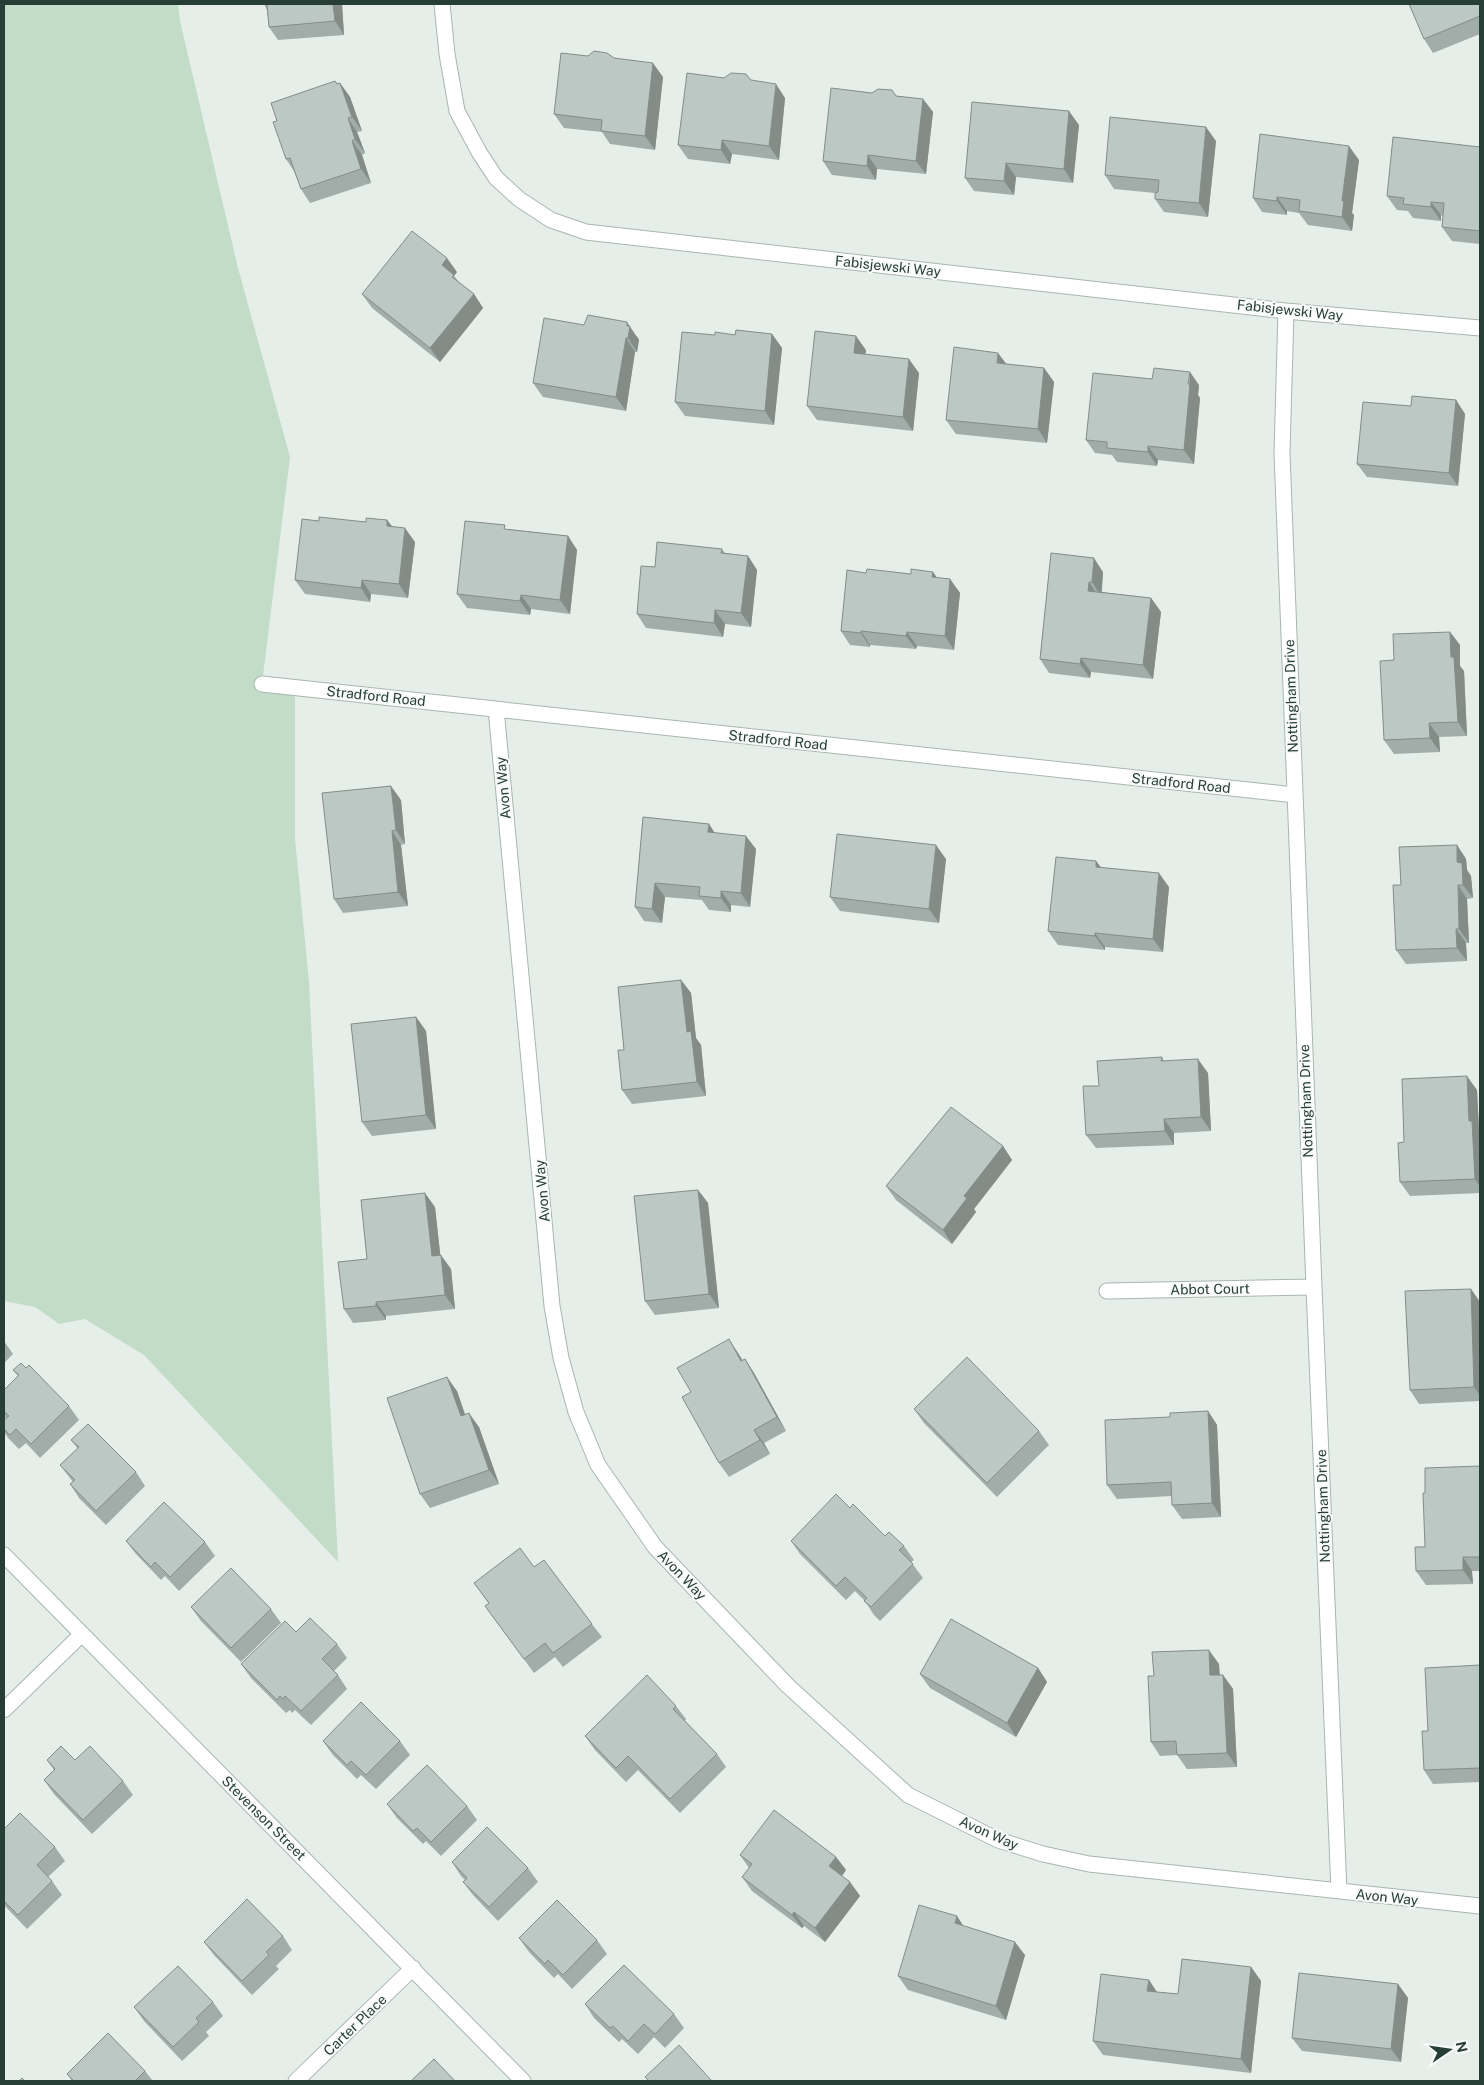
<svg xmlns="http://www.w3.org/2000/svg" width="1484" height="2085" viewBox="0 0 1484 2085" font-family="'Public Sans',sans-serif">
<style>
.green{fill:#c2dcc7}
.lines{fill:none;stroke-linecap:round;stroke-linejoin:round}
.street-casing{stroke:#a9b6b0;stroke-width:17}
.street{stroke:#fff;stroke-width:15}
.wall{fill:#a2aca8}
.shaded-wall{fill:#848c88}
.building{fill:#bcc8c3;stroke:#848c88}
.labels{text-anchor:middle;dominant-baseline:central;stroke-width:4;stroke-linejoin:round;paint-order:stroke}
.street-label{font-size:14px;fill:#273e36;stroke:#f7faf8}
</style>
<rect width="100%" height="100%" fill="#e6eeea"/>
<path class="green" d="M4,4h174l2,17 58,247 52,189 -28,227 33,4v151l14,143 29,580 -194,-207 -59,-36 -26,5 -24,-17 -31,-6z"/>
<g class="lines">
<defs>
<path id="street" d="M442,4l5,50 10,57 22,41 17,26 23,21 32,21 35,12 700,79 194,17
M1286,311l-4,142 32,834 25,604
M262,684l1033,111
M496,709l56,597 9,52 15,54 22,53 57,82 133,139 120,109 90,45 45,14 46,10 391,42
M1107,1291l207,-4
M4,1555l519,526
M4,1710l78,-76
M296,2081l117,-113"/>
</defs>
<use href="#street" class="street-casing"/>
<use href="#street" class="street"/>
</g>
<path class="wall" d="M264,4h78l2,31 -66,5 -9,-13 -2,-17z
M1480,4v30l-47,19 -9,-14z
M588,56l26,2 49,19 -8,73 -45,-6 -8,-12 -38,-4 -10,-14z
M751,80l34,18 -6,62 -47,-6 -2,10 -42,-5 -10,-14z
M335,81l2,3 3,-1 10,14 12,34 -5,1 8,21 -3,2 9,28 -61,20 -9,-14 -7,-18 -8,-12 -9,-38z
M896,96l27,3 10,13 -7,62 -49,-5 -1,11 -44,-5 -9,-14z
M1079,125l-6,58 -57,-6 -2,18 -40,-4 -9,-13z
M1216,141l-8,76 -44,-5 -9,-13v-6l-41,-4 -9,-14z
M1480,147v97l-28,-3 -10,-14 1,-11 -2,-1v6l-28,-3 -5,-7 -11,-1 -10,-14z
M1359,160l-7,53 2,2 -2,16 -44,-6 -9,-12 -12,-2v4l-25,-3 -9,-14z
M457,272l-3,4 6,7 14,11 9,14 -43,54 -68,-54 -10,-14z
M584,325l53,11 2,4 -2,12h-2l-9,59 -83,-14 -10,-14z
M772,334l10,14 -8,77 -89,-9 -10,-14 40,-67z
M866,350l-1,4 54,19 -6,58 -96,-11 -10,-14z
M1006,364l38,4 10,14 -7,61 -91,-9 -10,-14z
M1199,385l-1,10 2,3 -6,66 -36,-4 -1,6 -40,-4 -5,-7 -17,-2 -9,-13z
M1456,400l9,14 -7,72 -91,-9 -10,-13 54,-58z
M387,520l5,6 23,16 -7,56 -37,-4 -1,8 -65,-8 -10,-14 24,-59 47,1z
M508,529l60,7 9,14 -7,64 -39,-5 -1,6 -63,-7 -10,-14z
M722,549l3,4 23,3 9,14 -6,57 -26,-3 -2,13 -77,-9 -9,-14 18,-47z
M1051,553l52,19 -1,20 49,6 10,14 -8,67 -62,-7 -1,6 -41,-5 -9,-14z
M933,572l4,6 13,1 10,14 -6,57 -37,-4 -1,3 -46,-4v2l-20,-2 -9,-14 25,-58 45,1z
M1450,632l10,13v21l4,5 3,65 -28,1 1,15 -46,2 -10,-14 10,-80z
M401,800l4,44 -4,1 7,61 -65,7 -9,-14z
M643,817l66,7 5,8 42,17 -6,58 -19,-2v7l-22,-2 -7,-10 -37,-3 -3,26 -18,-2 -9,-14z
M1457,845l9,14 1,11 4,6 2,22 -6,1 2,44h-3l1,18 -61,3 -10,-14 5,-65z
M946,859l-7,64 -99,-12 -10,-14z
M1096,861l5,6 68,20 -6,65 -58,-5v3l-47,-5 -10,-14z
M681,980l10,13 5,45 5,7 5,51 -74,8 -10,-14 2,-40z
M416,1017l10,14 10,98 -64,7 -10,-14z
M1162,1057l2,4 44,12 3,58 -37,2v12l-78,3 -10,-13 13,-49z
M1477,1090l2,39 1,3v61l-70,3 -10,-14 4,-40z
M1003,1146l9,14 -38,49 2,3 -24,32 -56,-44 -10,-14z
M698,1190l10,13 11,105 -64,7 -10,-14z
M435,1207l5,48 11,14 4,40 -69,7v4l-33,3 -9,-14 23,-50z
M1471,1289l9,13v99l-61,3 -9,-14z
M4,1341l9,13 -9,9z
M738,1353l5,8 2,-2 9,14 32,58 -22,12 6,11 -41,23 -10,-14 -28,-71z
M13,1370l56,36 10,14 -39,38 -14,-15 -7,6 -10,-10 -5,-7v-12l2,-2 -2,-3v-25l14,-14z
M457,1391l8,23 14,13 20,57 -69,24 -10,-14z
M914,1409l125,22 10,14 -52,52 -73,-74z
M1208,1411l9,14 4,92 -39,2 -10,-14v-9l-55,3 -10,-14 63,-68z
M71,1440l65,32 9,14 -39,39 -27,-27 -9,-14 3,-2 -13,-17 18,-16z
M1480,1466v105h-8l1,13 -47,1 -10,-14 9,-24v-54z
M850,1508l35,28 19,10 10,14 -3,2 12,16 -43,43 -6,-6 -9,-14 -10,-10 -9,9 -46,-46 -9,-13z
M126,1541l79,1 10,14 -36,35 -14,-15 -4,4 -25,-26z
M534,1567l58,57 10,13 -39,30 -8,-10 -21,16 -49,-67 4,-2 -15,-21z
M191,1607l80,2 10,14 -40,39 -40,-41z
M296,1632l41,12 10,14 -13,13 4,4 9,14 -36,36 -16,-15 -3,3 -2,-3 -4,3 -35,-35 -10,-14z
M1219,1664l1,11h3l10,14 4,78 -50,2 -10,-14 -17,1 -9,-14 3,-66z
M1480,1665v117l-47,2 -9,-14 4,-39z
M1038,1668l9,14 -31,55 -86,-49 -10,-14z
M676,1706l10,13 -1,2 32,33 9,13 -46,46 -42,-43 -12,12 -31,-32 -10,-14z
M323,1741h77l10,14 -34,34 -15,-14 -4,4 -24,-24z
M47,1760l76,21 10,14 -41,39 -38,-40 -10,-14 10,-10z
M387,1804l80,2 10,14 -36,36 -15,-15 -3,3 -26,-26z
M4,1827l1,1 50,19 10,14 -17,16 4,4 10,14 -35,34 -23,-24z
M740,1855l96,2 10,13 -4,6 8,6 10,14 -35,46 -21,-16 -2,2 -50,-37 -10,-14 7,-9z
M452,1862l76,6 10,14 -40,39 -25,-26 -10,-13 2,-2 -4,-4z
M957,1916l6,10 62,29 -19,65 -98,-30 -10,-14z
M283,1936l9,14 -16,16 3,3 -27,26 -38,-40 -10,-13z
M519,1938l78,2 10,14 -35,35 -14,-15 -4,4 -25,-26z
M1251,1967l10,14 -10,92 -148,-18 -10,-14 56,-61 8,12 21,2z
M1398,1984l10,14 -7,64 -99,-11 -10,-13z
M213,2002l10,14 -17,16 3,4 -27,25 -38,-40 -10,-14z
M585,2004l89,10 10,14 -19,20 -11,-11 -16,17 -16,-15 -3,3 -25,-24z
M145,2071l8,10h-81l-5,-7z"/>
<path class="shaded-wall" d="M333,4h9l2,31 -9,-14z
M653,63l10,14 -8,73 -10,-14z
M335,81l9,12 -4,-10 10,14 12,34 -10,-14z
M776,84l9,14 -6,62 -10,-14z
M923,99l10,13 -7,62 -10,-13z
M1069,111l10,14 -6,58 -9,-14z
M348,118l9,14 8,21 -10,-14z
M1206,127l10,14 -8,76 -9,-14z
M722,140l10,14 -2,10 -9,-14z
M352,141l10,14 9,28 -10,-14z
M1349,146l10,14 -7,53 2,2 -2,16 -10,-14v-16z
M868,155l9,14 -1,11 -9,-14z
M1006,163l10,14 -2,18 -10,-14z
M1277,197l10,14v4l-10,-14z
M1431,202l10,13v6l-10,-14z
M447,258l10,14 -3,4 -12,-11z
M474,294l9,14 -43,54 -10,-14z
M627,322l12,18 -2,12 -9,-14z
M772,334l10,14 -8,77 -9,-14z
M856,336l10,14 -2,17 -10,-14z
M626,338l9,14 -9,59 -10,-14z
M998,353l10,13 -11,-3z
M909,359l10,14 -6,58 -10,-14z
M1044,368l10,14 -7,61 -9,-14z
M1190,372l9,13 -1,10 2,3 -6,66 -10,-14z
M1456,400l9,14 -7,72 -9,-13z
M1148,446l10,14 -1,6 -9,-14z
M387,520l10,13 -10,-7z
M405,528l10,14 -7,56 -9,-14z
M568,536l9,14 -7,64 -10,-14z
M748,556l9,14 -6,57 -10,-14z
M1094,558l9,14 -2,24 -9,-14z
M933,572l9,13 -10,-8z
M950,579l10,14 -6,57 -9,-14z
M362,580l9,14 -1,8 -9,-14z
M1089,582l9,14 -10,-5z
M521,595l10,14 -1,6 -10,-14z
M1151,598l10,14 -8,67 -10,-14z
M715,610l10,14 -2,13 -9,-14z
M861,631l9,14v2l-9,-14z
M907,632l10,14 -1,3 -10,-13z
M1450,632l10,13v21l4,5 3,65 -9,-14 -7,-65z
M1081,658l10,14 -1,6 -10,-14z
M1429,723l10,14 1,15 -10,-14z
M391,786l10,14 4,44 -9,-14z
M709,824l9,14 -10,-6z
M392,831l9,14 7,61 -10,-14z
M746,836l10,13 -6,58 -9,-14z
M936,845l10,14 -7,64 -10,-14z
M1457,845l9,14 1,11 4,6 2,22 -10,-13 -6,-23z
M1096,861l10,14 -10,-8z
M1159,873l10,14 -6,65 -10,-13z
M655,883l10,14 -3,26 -10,-14z
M1458,885l9,14 2,44 -10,-14z
M721,891l10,14v7l-10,-14z
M1456,929l10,14 1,18 -10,-13z
M1095,933l10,14v3l-10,-14z
M681,980l10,13 5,45 5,7 5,51 -9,-14 -10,-50z
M416,1017l10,14 10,98 -10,-14z
M1198,1059l10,14 3,58 -10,-14z
M1467,1076l10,14 2,39 1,3v55l-5,-8 -6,-58z
M1164,1119l10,14v12l-9,-14z
M1003,1146l9,14 -38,49 2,3 -24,32 -9,-14 21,-34z
M698,1190l10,13 11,105 -10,-14z
M425,1193l10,14 7,63 -10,-14z
M441,1255l10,14 4,40 -10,-14z
M1471,1289l9,13v94l-6,-9z
M376,1302l10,14v4l-10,-14z
M729,1339l9,14 13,22 -10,-14z
M745,1359l9,14 32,58 -9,-14z
M447,1377l10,14 13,39 -9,-14z
M1208,1411l9,14 4,92 -9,-14z
M469,1413l10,14 20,57 -10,-14z
M754,1430l10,13 6,11 -10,-14z
M1463,1557l9,14 1,13 -10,-14z
M1209,1650l10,14 1,25 -10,-14z
M1038,1668l9,14 -31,55 -9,-14z
M1223,1675l10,14 4,78 -10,-14z
M836,1857l10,13 -7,10 -10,-14z
M850,1882l10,14 -35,46 -10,-14z
M794,1912l10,14 -2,2 -10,-13z
M957,1916l9,14 -11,-7z
M1015,1942l10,13 -19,65 -10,-14z
M1251,1967l10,14 -10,92 -10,-14z
M1149,1980l9,14 -11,-3z
M1398,1984l10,14 -7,64 -10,-13z"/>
<path class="building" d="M263,4h70l2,17 -66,6 -2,-23z
M1409,4h71v12l-56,23z
M594,51l13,2 7,5 39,5 -8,73 -44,-5 1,-11 -48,-6 7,-61 27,3z
M687,73l37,5 7,-5 15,1 5,6 25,4 -7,62 -47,-6 -1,10 -43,-5z
M335,81l2,3 3,-1 12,34 -4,1 7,21 -3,2 9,28 -60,20 -11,-31 -4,1 -13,-37 4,-1 -6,-18z
M831,88l41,5 6,-4 14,1 4,6 27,3 -7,62 -48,-6 -1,11 -44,-5z
M972,102l97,9 -5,58 -58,-6 -2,18 -39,-3z
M1110,117l96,10 -7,76 -44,-4v-6l3,-1 1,-12 -54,-5z
M1260,134l89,12 -7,55h2l-2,16 -43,-6 1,-11 -23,-3v4l-24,-3z
M1393,137l87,10v84l-38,-4 2,-24 -13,-1v5l-28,-3 1,-6 -17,-2z
M412,231l35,27 -5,7 12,10 -2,2 22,17 -44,54 -68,-54z
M588,315l39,7v4h3l-2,12h-2l-10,59 -83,-14 11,-65 40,7z
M736,330l36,4 -7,77 -90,-9 7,-70 33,3v-3l20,3z
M815,331l41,5 -2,17 55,6 -6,58 -96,-11z
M954,347l44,6 -1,10 47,5 -6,61 -92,-9z
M1154,368l36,4 -2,12h2l-6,66 -36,-4v6l-41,-4v-6l-21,-2 7,-67 59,6z
M1412,396l44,4 -7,73 -92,-9 6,-62 48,4z
M319,517l47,5v-4l21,2v6l18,2 -6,56 -37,-4 -1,8 -66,-8 7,-61 17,2z
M465,521l40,4 -1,4 64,7 -8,64 -39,-5 -1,6 -63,-7z
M657,542l65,7 -1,4 27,3 -7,57 -26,-3 -1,13 -77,-9 4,-48 14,1z
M1051,553l43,5 -2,24h-3l-1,9 63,7 -8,67 -62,-7 -1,6 -40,-5z
M867,569l44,5v-5l22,3 -1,5 18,2 -5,57 -38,-4 -1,4 -45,-5v2l-20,-2 6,-61 19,3z
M1450,632l1,25h3l4,65 -29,1 1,15 -46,2 -4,-79 14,-1 -1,-26z
M391,786l5,44 -4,1 6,61 -64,7 -12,-106z
M643,817l66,7 -1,8 38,4 -5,57 -20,-2v7l-22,-2 1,-9 -45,-4 -3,26 -17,-2z
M837,834l99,11 -7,64 -99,-12z
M1457,845v17l5,1 1,22h-5l1,44h-3l1,19 -61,2 -3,-65h8l-2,-38z
M1056,857l40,4v6l63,6 -6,66 -58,-6v3l-47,-5z
M681,980l6,52 4,-1 6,51 -75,8 -4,-40h6l-6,-63z
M416,1017l10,98 -64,7 -11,-98z
M1162,1057l-1,4 37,-2 3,58 -37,2 1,12 -79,4 -3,-49h16l-2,-25z
M1467,1076l2,45h3l3,58 -75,3 -2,-39 6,-1 -2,-63z
M951,1107l52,39 -39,50 3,2 -24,32 -57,-44z
M698,1190l11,104 -64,7 -11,-105z
M425,1193l7,63 9,-1 4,40 -69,7v4l-32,3 -6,-47 29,-3 -6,-59z
M1471,1289l3,98 -64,3 -5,-99z
M729,1339l12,22 4,-2 32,58 -23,13 6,10 -41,23 -37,-66 9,-5 -14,-24z
M967,1357l72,74 -52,52 -73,-74z
M21,1363l5,5 3,-3 40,41 -38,38 -15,-15 -6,6 -6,-6v-9l5,-4 -5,-5v-21l15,-15 -6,-5z
M447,1377l14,39 8,-3 20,57 -69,24 -33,-96z
M1208,1411l4,92 -40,2 -1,-23 -64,3 -2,-65 65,-3v-4z
M88,1424l48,48 -40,39 -26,-27 5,-4 -15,-15 19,-18 -8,-7z
M1480,1466v91h-17v13l-47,1 -1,-24h10l-2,-54h2v-25z
M836,1494l14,14 3,-4 32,32 4,-4 15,14 -5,4 14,14 -42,43 -7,-6 3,-3 -22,-21 -9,9 -45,-45z
M164,1502l41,40 -35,35 -15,-15 -4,5 -25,-26z
M520,1548l14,19 10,-7 48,64 -39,29 -8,-10 -21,16 -39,-53 4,-3 -15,-20z
M231,1568l40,41 -40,39 -40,-41z
M310,1618l27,26 -15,15 16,16 -37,36 -16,-15 -2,3 -3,-3 -3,4 -36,-36 44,-43 11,11z
M951,1619l87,49 -31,55 -87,-49z
M1209,1650l1,25h13l4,78 -50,2 -1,-14 -25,1 -3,-66h6l-2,-24z
M1480,1665v103l-56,2 -2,-39h6l-3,-63z
M647,1675l29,31 -3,3 44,45 -47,45 -42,-43 -12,12 -31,-32z
M361,1702l39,39 -34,34 -15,-14 -4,4 -24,-24z
M61,1746l14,14 15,-14 33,35 -40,39 -39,-40 11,-11 -8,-9z
M427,1765l40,41 -36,36 -14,-14 -4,3 -26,-27z
M774,1810l62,47 -7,9 21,16 -35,46 -21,-16 -2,3 -50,-38 10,-13 -12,-9z
M20,1813l35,34 -18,18 15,16 -34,34 -14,-14v-74l1,1z
M487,1827l41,41 -39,39 -26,-25 4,-4 -15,-16z
M247,1899l36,37 -17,16 3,3 -27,26 -38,-39z
M557,1900l40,40 -34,35 -15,-15 -3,4 -26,-26z
M919,1905l38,11 -2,7 60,19 -19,64 -98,-30z
M1182,1959l69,8 -10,92 -148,-18 8,-67 48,6 -2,11 31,3z
M624,1965l50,49 -19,20 -11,-10 -16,17 -15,-15 -3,2 -25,-24z
M178,1966l35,36 -17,16 3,4 -26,25 -39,-40z
M1299,1973l99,11 -7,65 -99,-11z
M108,2033l37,38 -10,10h-61l-7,-7z
M679,2045l33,36h-63l-4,-4z
M434,2059l21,22h-44z
M22,2078l3,3h-6z"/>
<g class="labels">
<g class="street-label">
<text transform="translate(888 266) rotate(6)">Fabisjewski Way</text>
<text transform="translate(1290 310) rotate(6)">Fabisjewski Way</text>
<text transform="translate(376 696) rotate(6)">Stradford Road</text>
<text transform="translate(1291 696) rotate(-92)">Nottingham Drive</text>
<text transform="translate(778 740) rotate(6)">Stradford Road</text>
<text transform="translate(1181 783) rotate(6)">Stradford Road</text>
<text transform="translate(503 788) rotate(-95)">Avon Way</text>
<text transform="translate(1306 1101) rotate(-92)">Nottingham Drive</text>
<text transform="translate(542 1191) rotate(-95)">Avon Way</text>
<text transform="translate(1210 1289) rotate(-1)">Abbot Court</text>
<text transform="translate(1323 1506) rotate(-92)">Nottingham Drive</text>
<text transform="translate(682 1575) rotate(46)">Avon Way</text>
<text transform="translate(264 1818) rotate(45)">Stevenson Street</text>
<text transform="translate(989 1833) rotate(24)">Avon Way</text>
<text transform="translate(1387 1897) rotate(6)">Avon Way</text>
<text transform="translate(355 2025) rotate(-44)">Carter Place</text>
</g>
</g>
<rect width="1484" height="2085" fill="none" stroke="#273e36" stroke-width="10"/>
<g transform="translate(1449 2050) rotate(77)" stroke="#f7faf8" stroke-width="4" paint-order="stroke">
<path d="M0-4L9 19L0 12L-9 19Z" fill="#273e36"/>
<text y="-8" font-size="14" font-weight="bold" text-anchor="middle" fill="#273e36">N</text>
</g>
</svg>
